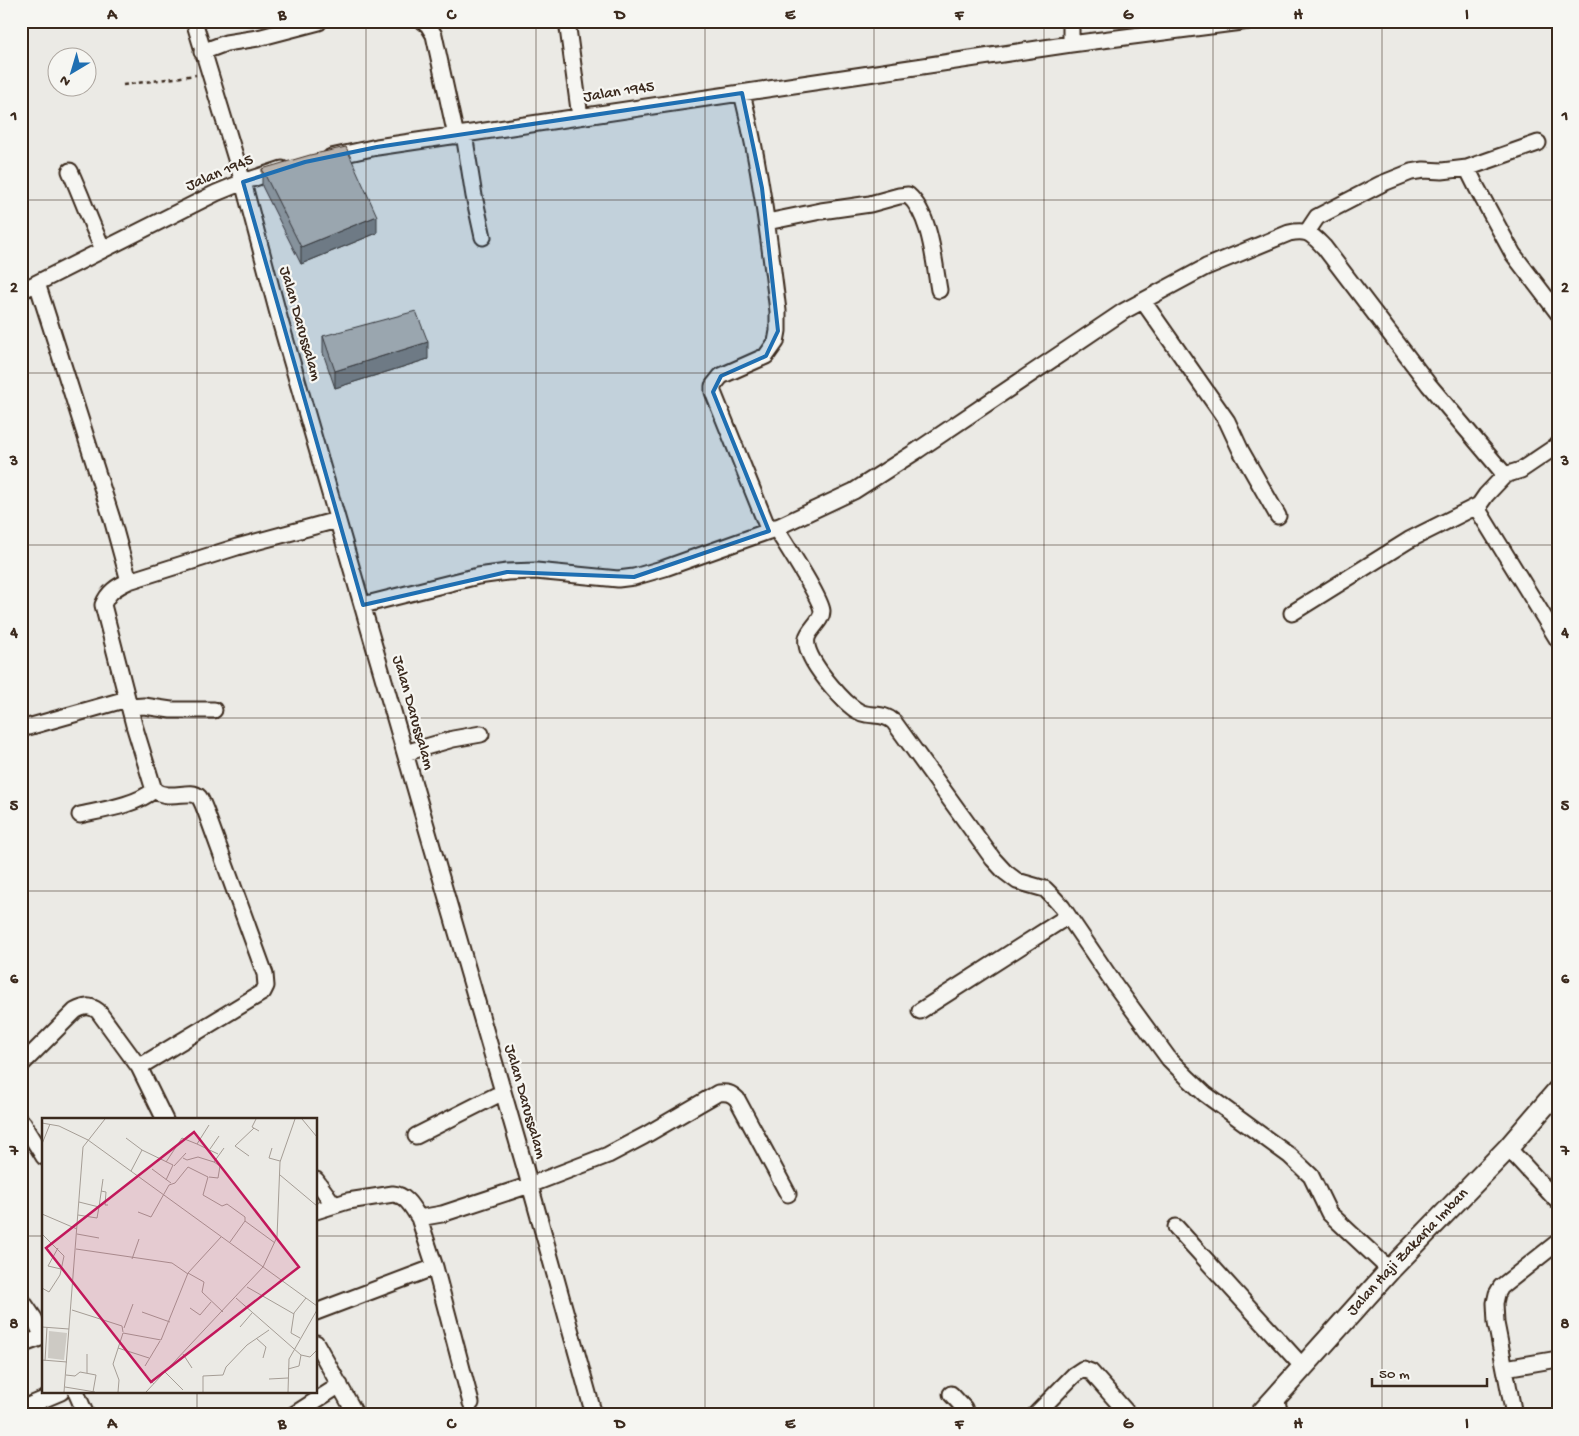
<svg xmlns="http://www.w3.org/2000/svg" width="1579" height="1436" viewBox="0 0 1579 1436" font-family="'Gochi Hand',sans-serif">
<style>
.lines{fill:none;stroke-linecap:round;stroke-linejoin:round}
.minor-casing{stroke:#3b2a1e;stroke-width:19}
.major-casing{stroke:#3b2a1e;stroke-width:24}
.path{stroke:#3b2a1e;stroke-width:2.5;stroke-dasharray:4 4;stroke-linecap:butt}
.minor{stroke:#f6f6f2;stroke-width:15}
.major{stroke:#f6f6f2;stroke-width:20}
.wall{fill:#a09b96;stroke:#3b2a1e}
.shaded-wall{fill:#827e7a;stroke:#3b2a1e}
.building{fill:#bab4ae;stroke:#3b2a1e}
.marked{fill:#1f6fb2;fill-opacity:0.2;stroke:#1f6fb2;stroke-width:4;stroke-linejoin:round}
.grid{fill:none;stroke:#3b2a1e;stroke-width:1;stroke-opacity:0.55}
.labels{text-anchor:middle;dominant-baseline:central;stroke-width:4.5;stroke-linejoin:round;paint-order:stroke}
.street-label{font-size:16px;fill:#3b2a1e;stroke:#f6f6f2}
.inset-road{fill:none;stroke:#a59d95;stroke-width:1}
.view{fill:#c2185b;fill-opacity:0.15;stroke:#c2185b;stroke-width:2.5}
.inset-edge{fill:none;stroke:#3b2a1e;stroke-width:2.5}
.neatline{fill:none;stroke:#3b2a1e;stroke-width:2}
.grid-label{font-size:16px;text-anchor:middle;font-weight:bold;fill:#3b2a1e}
</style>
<rect width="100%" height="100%" fill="#ebeae5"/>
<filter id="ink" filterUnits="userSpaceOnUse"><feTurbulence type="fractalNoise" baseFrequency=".02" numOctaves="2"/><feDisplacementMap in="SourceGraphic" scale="10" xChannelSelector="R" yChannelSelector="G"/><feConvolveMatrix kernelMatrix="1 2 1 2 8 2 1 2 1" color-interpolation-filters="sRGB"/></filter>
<g filter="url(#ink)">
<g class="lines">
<defs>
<path id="minor" d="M194,21l49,161 37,139 250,864 64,230
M423,21l5,4 6,10 22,101
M567,21l13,96
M1071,44v-23
M202,52l24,-9 32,-5 61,-16
M742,93c18,72 27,145 36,218v20l-2,11 -10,14 -45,20 -8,10v6l56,139
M464,134l10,62 9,41
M331,157l46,-10 694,-103 178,-23
M1467,168l10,20 36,66 45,59
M70,171c12,26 21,53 33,78
M767,222l54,-11 49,-7 29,-8 9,-1c23,20 26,67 31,95
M1307,232l10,-15 64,-33 30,-12 13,-2 18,1 25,-3 71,-25
M37,283l75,236 17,62 108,-34 100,-27
M21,291l195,-98 27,-11 39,-13
M1143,301l84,120 14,30 37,65
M1505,475l-19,20 -7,10 1,8 78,127
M775,527c9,15 46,71 47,84 0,10 -13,18 -15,27 -4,18 27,52 39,64 6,5 12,11 20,12 11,2 19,0 28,8l99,137 12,13 12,9 28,8 6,6 11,12 53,78 54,74 20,20 16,15 85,62 21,20 18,37 61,57
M129,581c-13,6 -21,11 -26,24l31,120 20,65c16,12 36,-2 45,7 3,4 5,10 7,15l59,162 1,12 -3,6 -124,75 26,53
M363,605l115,-29 29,-4 29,-1 82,8 16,-2 31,-9 104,-37 85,-40 64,-41 206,-139 82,-44 83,-34c19,-4 22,1 35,14l105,138 76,90 16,-5 37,-25
M1292,613l117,-73 70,-35
M129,707l15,-1 27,4h43
M21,729l106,-30
M405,753l48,-14 28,-5
M80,815c22,-5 57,-10 74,-25
M920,1011l148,-95
M21,1065l54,-54c9,-5 15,-6 23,0l41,56
M23,1123l21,34
M416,1136l87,-44
M1508,1148l50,54
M316,1180l18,25
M316,1211l32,-10 45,-7c13,1 19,13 26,24l23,-4 88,-29 78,-30 36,-19 74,-43c9,-1 13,0 19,6l51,95
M419,1218l16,49 36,136
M1176,1227l127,140
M21,1299l13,19 9,19 -22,8
M316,1312l119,-45
M316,1343l40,72
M1505,1368l53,-9
M76,1392l10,23
M951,1394l13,14 3,7
M1276,1397l4,18
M21,1409l40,-17
M293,1415l47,-30
M1035,1415l39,-40 9,-6 8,3 38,43
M1514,1415l-18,-92 -1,-20 2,-9 4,-7 57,-45"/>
<g id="major">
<path id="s1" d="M1260,1415l130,-145 118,-122 50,-58"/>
</g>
</defs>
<use href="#minor" class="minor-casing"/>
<use href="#major" class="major-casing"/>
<path class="path" d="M123,85l73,-10"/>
<use href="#minor" class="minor"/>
<use href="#major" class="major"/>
</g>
<path class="wall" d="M262,169l115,64 -76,31 -39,-78z
M323,336l105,23 -93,29 -12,-35z"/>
<path class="shaded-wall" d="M377,216v17l-76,31v-17z
M428,342v17l-93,29v-17z"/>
<path class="building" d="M346,147l31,69 -76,31 -39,-78 48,-14z
M416,311l12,31 -93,29 -12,-35z"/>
</g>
<path class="marked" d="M742,93l20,95 16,143 -12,25 -45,20 -8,16 56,139 -135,46 -127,-5 -144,33 -120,-423 62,-20 72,-15z"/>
<path class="grid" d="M197,21v1099M366,21v1394M536,21v1394M705,21v1394M874,21v1394M1044,21v1394M1213,21v1394M1382,21v1394M21,200h1537M21,373h1537M21,545h1537M21,718h1537M21,891h1537M21,1063h1537M21,1236h23M316,1236h1242M197,1392v23"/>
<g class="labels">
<g class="street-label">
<text transform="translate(619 93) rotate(-9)">Jalan 1945</text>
<text transform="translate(220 174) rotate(-23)">Jalan 1945</text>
<text transform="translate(299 324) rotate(74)">Jalan Darussalam</text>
<text transform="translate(412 713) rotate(74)">Jalan Darussalam</text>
<text transform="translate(524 1102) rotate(74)">Jalan Darussalam</text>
<text stroke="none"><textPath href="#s1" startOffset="220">Jalan Haji Zakaria Imban</textPath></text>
</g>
</g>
<g transform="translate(42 1118)">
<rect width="275" height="275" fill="#ebeae5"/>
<path d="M7,213l18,2 -3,27 -16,-2z" fill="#cdcac4"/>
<path class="inset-road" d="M214,1l-4,8 7,4M260,1l15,18M0,5l17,3 29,14 229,166M167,7l-12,19 21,10M84,20l16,12M0,26l8,-20M230,30l-3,10 11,3M168,31l9,-13M207,38l-14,-10 19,-18M141,40l4,2 11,-3 16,5M124,44l16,-24 15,6M132,48l12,-13M110,51l19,14M89,53l11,-21 31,15 -7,15M238,57l37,31M167,59l9,1 2,-12 -6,-4 10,-14M59,73l5,1 -1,13h3M37,84l20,5 4,-28M96,94l13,5 18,-32 6,-2 13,-16 20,10 -5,18 19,11 5,-2 18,13v4M0,96l35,15M36,97l19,3 2,-11M0,116l22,22 -4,19 -11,17 -7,-4M35,116l22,4M188,124l15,-21 30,22M16,130l-10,18 13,3M34,131l96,14 16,11M90,141l7,-20M146,155l16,9 -2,10 21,20M205,169l47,27M194,180l65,57 9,2 7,-7M148,190l10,7 11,-13M30,192l50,16 1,6M100,194l28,10M0,209l27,2M198,209l12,-14M82,210l9,-24M214,220l10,9 -3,11M258,220l-9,-5 3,-20 12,-15M76,230l31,10M141,236l9,14M0,242l25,2M3,243l2,-34M103,248l15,-25M246,251l11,-3 2,-11M100,254l12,12M123,254l18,18M45,255v-19M24,257l9,1 5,-4 16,3 -3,17M227,261l19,-1M23,269l30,5M22,274l19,-245 22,-28M76,274l1,-12 -6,-16 10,-31 38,7 27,-67 33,-36M104,274l117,-125 14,-30 3,-75 15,-43M161,274v-16l20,-1 3,-8 21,-22 22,-15M246,274l1,-33 28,-49"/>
<path class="view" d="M152,14l105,135 -148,115 -105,-134z"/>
<rect width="275" height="275" class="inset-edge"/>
</g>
<rect width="1579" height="1436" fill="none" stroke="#f6f6f2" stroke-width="55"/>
<g transform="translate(72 72) rotate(218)"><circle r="24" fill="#f6f6f2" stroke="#aba49d"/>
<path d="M0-4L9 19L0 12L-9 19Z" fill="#1f6fb2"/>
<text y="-8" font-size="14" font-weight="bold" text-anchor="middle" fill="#3b2a1e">N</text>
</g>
<path d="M1372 1378v8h115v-8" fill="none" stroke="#3b2a1e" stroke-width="2.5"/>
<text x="1379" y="1378" font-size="15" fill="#3b2a1e" stroke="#f6f6f2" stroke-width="4" paint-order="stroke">50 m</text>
<rect x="28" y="28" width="1524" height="1380" class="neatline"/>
<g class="grid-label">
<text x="112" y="19">A</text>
<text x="282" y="19">B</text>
<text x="451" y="19">C</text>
<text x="620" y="19">D</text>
<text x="790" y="19">E</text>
<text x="959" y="19">F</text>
<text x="1128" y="19">G</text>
<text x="1298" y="19">H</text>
<text x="1467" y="19">I</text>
<text x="14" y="120">1</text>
<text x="1565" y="120">1</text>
<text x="14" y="292">2</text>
<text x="1565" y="292">2</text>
<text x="14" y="465">3</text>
<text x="1565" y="465">3</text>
<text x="14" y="637">4</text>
<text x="1565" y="637">4</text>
<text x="14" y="810">5</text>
<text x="1565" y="810">5</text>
<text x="14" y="983">6</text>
<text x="1565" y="983">6</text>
<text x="14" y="1155">7</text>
<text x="1565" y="1155">7</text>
<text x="14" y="1328">8</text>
<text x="1565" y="1328">8</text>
<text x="112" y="1428">A</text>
<text x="282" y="1428">B</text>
<text x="451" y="1428">C</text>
<text x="620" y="1428">D</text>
<text x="790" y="1428">E</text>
<text x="959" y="1428">F</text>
<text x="1128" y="1428">G</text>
<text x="1298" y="1428">H</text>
<text x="1467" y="1428">I</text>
</g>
</svg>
